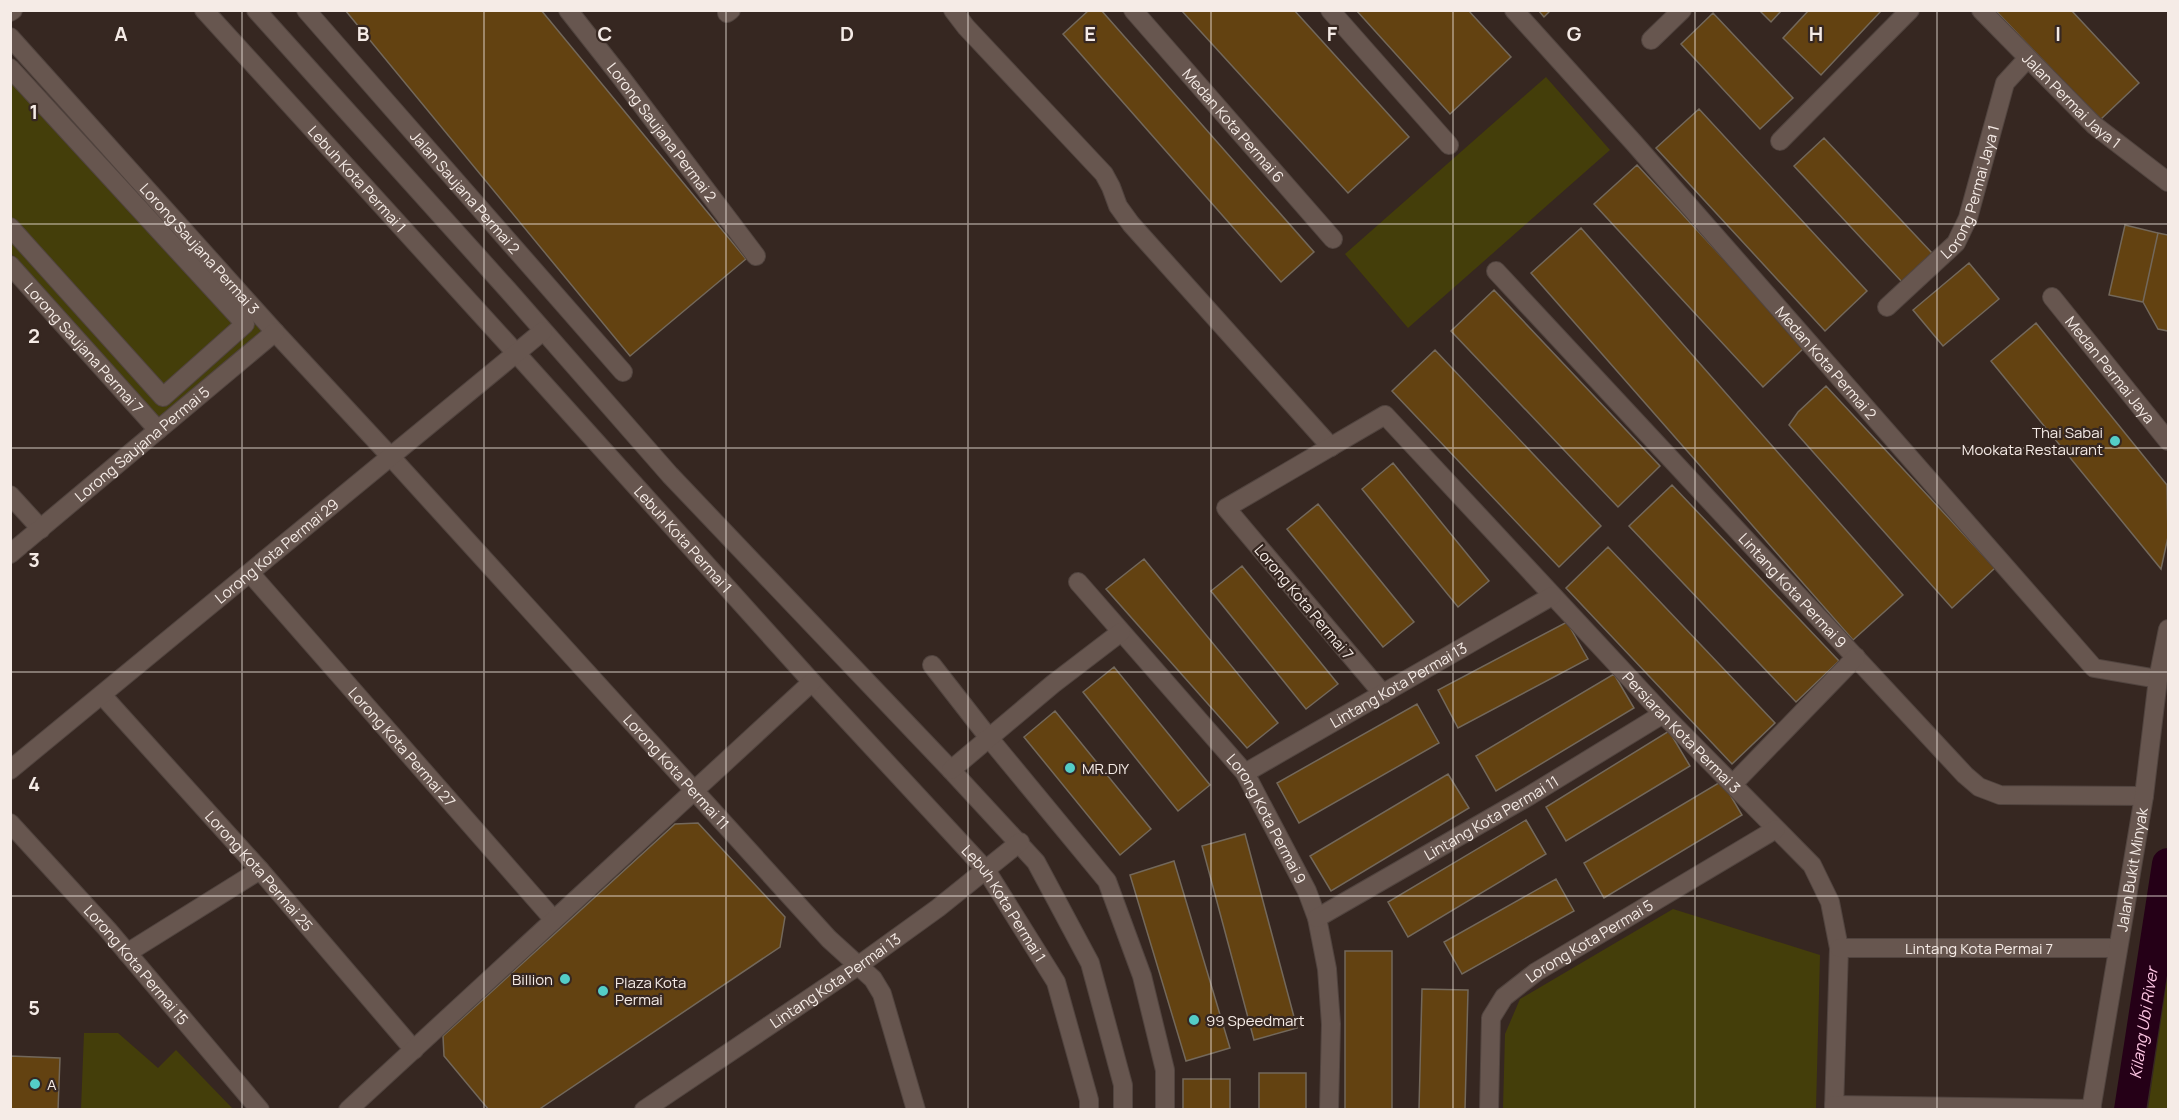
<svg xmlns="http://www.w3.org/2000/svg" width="2179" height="1120" viewBox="0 0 2179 1120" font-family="Manrope,sans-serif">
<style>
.green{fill:#443e0a}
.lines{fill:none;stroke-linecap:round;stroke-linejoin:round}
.river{stroke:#250017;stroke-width:32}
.building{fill:#634211;stroke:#73685b;stroke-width:1.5}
.minor-casing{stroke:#51443f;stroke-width:20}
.minor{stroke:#67564f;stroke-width:18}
.grid{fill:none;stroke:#f5ebe6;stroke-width:1.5;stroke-opacity:0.55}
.poi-dot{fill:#54cdc7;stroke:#362721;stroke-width:2}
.labels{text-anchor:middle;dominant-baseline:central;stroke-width:4.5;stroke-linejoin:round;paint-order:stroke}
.street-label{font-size:15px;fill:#f5ebe6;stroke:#362721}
.poi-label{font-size:15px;fill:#f5ebe6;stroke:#362721;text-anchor:start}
.water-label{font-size:16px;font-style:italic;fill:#ffc6e4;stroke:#362721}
.grid-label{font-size:20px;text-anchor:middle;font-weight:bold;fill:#f5ebe6;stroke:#362721;stroke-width:4.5;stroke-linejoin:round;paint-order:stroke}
</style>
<rect width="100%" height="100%" fill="#362721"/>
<path class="green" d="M10,57l257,280 -98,92 -158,-176z
M1546,77l64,73 -202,178 -63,-74z
M1673,909l147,46 -4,154h-313l2,-75 15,-35z
M2168,974v135h-20z
M84,1033h34l40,35 18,-18 57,59h-152z"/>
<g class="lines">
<path class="river" id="s1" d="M2130,1110l38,-246"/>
</g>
<path class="building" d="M345,10h196l205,249 -116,97z
M1089,10h12l213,242 -33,30 -218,-248z
M1181,10h113l115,127 -61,56z
M1356,10h112l43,47 -61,57z
M1538,10h13l-7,7z
M1759,10h23l-11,12z
M1809,10h73l-61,65 -38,-37z
M1995,10h76l68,73 -39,37z
M1713,13l80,85 -33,31 -79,-85z
M1699,109l168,182 -42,40 -169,-183z
M1824,138l108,115 -30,29 -108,-116z
M1637,165l168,182 -42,40 -169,-183z
M2125,225l33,8 -15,69 -34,-7z
M1581,228l322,367 -50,45 -322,-367z
M2158,233l10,2v96l-10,-2 -15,-27z
M1969,263l30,36 -56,47 -30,-36z
M1494,290l166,176 -42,41 -167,-176z
M2036,323l131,162 1,52 -7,32 -170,-208z
M1435,350l166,176 -42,41 -167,-176z
M1826,386l169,182 -43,40 -163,-183 9,-13z
M1393,463l96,118 -31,26 -96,-118z
M1672,485l167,176 -43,41 -167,-176z
M1318,504l96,118 -31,25 -96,-118z
M1608,547l167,176 -43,41 -166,-176z
M1144,559l134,164 -31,25 -141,-159z
M1242,566l96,118 -32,25 -95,-118z
M1567,622l21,37 -130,69 -20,-38z
M1114,667l96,118 -32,26 -95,-119z
M1614,674l20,34 -138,83 -20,-35z
M1417,704l22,39 -140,80 -22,-40z
M1055,711l96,118 -31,26 -96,-118z
M1669,731l21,35 -124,75 -20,-34z
M1448,774l21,34 -138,83 -21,-35z
M1722,781l20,34 -138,83 -20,-35z
M1526,820l20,34 -138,83 -20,-35z
M698,823l87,94 -5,30 -242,163h-49l-45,-54 -1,-20 232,-212z
M1245,834l52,194 -43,12 -52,-194z
M1174,861l56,187 -44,13 -56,-186z
M1556,879l18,32 -112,63 -18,-32z
M1345,951h47v159h-47z
M1422,989l46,1 -3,120h-46z
M10,1056l50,2 -2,52h-48z
M1259,1073h47v37h-47z
M1183,1079h47v31h-47z"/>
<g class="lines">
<defs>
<g id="minor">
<path id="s2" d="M204,10l312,343 296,329 174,188 70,112 33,118v10"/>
<path d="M256,10l251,279 163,186 281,295 85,92 54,101 33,122v25"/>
<path id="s3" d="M306,10l317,362"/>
<path id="s4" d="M568,10l52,66 136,180"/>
<path d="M953,10l13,17 138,147 7,13 7,19 13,18 200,223"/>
<path id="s5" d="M1133,10l200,229"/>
<path d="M1330,10l119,135"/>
<path id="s6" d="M1514,10l120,133 460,525 64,11"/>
<path id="s7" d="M1981,10l113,115 74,57"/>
<path d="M10,12l3,-2"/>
<path d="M727,13l4,-3"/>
<path id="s8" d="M10,37l265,295 116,125 438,482 44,40 9,15 34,116"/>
<path d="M1651,40l31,-30"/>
<path d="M10,68l235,256 -82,73 -153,-170"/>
<path d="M1780,141l130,-131"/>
<path id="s9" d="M10,265l148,165"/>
<path id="s10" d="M1496,271l469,504 14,12 21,8 144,1"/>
<path id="s11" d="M2052,297l116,144"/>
<path id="s12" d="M1887,307l69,-64 12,-25 37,-135 22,-24"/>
<path d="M10,495l31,34"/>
<path id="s13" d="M10,554l265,-222"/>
<path id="s14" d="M250,573l304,347"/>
<path id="s15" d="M1078,582l167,191 62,118 10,27 10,51 4,55 -2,86"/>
<path d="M932,665l57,73 118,143 35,95 23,94v40"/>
<path id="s16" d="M1383,694l-157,-186 159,-93 278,299 149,151 18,37 9,46 -5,162"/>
<path id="s17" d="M102,695l158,175 154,180"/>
<path id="s18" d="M10,770l533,-439"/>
<path d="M951,770l102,-86 68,-52"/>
<path id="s19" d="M1245,773l307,-177"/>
<path d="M1733,784l123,-127"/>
<path id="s20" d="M10,823l98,107 152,180"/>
<path id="s21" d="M1317,918l212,-122 134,-82"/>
<path id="s22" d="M1839,948h279"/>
<path d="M127,953l133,-83"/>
<path d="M1834,1105l258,4"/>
<path d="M348,1110l464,-428"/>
<path id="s23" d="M644,1110l215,-145 79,-57 82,-66"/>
<path id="s24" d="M1489,1110l2,-92 13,-21 32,-25 240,-143"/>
<path id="s25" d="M2091,1110l53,-314 14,-117 10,-50"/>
</g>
</defs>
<use href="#minor" class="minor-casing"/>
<use href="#minor" class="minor"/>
</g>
<path class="grid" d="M242,10v1100M484,10v1100M726,10v1100M968,10v1100M1211,10v1100M1453,10v1100M1695,10v1100M1937,10v1100M10,224h2158M10,448h2158M10,672h2158M10,896h2158"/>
<g class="poi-dot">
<circle cx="2115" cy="441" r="6"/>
<circle cx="1070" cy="768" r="6"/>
<circle cx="565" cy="979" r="6"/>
<circle cx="603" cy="991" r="6"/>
<circle cx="1194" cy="1020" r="6"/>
<circle cx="35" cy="1084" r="6"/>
</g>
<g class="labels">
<g class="street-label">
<text stroke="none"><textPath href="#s7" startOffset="128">Jalan Permai Jaya 1</textPath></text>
<text stroke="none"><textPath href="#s5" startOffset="153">Medan Kota Permai 6</textPath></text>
<text stroke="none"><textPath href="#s4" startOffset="154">Lorong Saujana Permai 2</textPath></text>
<text stroke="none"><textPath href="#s2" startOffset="228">Lebuh Kota Permai 1</textPath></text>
<text stroke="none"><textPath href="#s12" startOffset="147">Lorong Permai Jaya 1</textPath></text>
<text stroke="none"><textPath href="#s3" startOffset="242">Jalan Saujana Permai 2</textPath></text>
<text stroke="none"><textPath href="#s8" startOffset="284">Lorong Saujana Permai 3</textPath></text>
<text stroke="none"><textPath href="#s9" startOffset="111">Lorong Saujana Permai 7</textPath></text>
<text stroke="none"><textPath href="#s6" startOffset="471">Medan Kota Permai 2</textPath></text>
<text stroke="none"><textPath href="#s11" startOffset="93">Medan Permai Jaya</textPath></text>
<text stroke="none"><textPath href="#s13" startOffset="172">Lorong Saujana Permai 5</textPath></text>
<text stroke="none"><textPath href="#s2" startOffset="714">Lebuh Kota Permai 1</textPath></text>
<text stroke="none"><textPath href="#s18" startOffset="345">Lorong Kota Permai 29</textPath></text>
<text stroke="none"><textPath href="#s10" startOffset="436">Lintang Kota Permai 9</textPath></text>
<text transform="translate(1304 602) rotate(50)">Lorong Kota Permai 7</text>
<text stroke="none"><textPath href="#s19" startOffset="177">Lintang Kota Permai 13</textPath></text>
<text stroke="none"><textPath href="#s16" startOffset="862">Persiaran Kota Permai 3</textPath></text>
<text stroke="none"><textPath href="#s14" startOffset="231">Lorong Kota Permai 27</textPath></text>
<text stroke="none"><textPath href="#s8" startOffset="992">Lorong Kota Permai 11</textPath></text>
<text stroke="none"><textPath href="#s21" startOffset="201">Lintang Kota Permai 11</textPath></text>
<text stroke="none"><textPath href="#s15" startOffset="304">Lorong Kota Permai 9</textPath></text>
<text stroke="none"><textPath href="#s25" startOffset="244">Jalan Bukit Minyak</textPath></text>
<text stroke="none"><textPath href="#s17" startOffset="236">Lorong Kota Permai 25</textPath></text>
<text stroke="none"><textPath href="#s2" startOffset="1200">Lebuh Kota Permai 1</textPath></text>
<text stroke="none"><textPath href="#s24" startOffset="219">Lorong Kota Permai 5</textPath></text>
<text stroke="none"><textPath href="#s22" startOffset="140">Lintang Kota Permai 7</textPath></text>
<text stroke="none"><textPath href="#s20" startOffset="190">Lorong Kota Permai 15</textPath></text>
<text stroke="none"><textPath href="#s23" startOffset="231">Lintang Kota Permai 13</textPath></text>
</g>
<g class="poi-label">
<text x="2103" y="432" text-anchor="end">Thai Sabai<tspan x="2103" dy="17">Mookata Restaurant</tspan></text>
<text x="1082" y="768">MR.DIY</text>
<text x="553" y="979" text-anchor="end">Billion</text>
<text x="615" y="982">Plaza Kota<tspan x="615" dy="17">Permai</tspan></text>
<text x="1206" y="1020">99 Speedmart</text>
<text x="47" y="1084">A</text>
</g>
<g class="water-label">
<text stroke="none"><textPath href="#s1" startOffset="88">Kilang Ubi River</textPath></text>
</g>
</g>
<g class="grid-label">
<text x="121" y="41">A</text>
<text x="363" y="41">B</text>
<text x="605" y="41">C</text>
<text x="847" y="41">D</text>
<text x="1090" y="41">E</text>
<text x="1332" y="41">F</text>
<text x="1574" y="41">G</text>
<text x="1816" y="41">H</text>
<text x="2058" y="41">I</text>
<text x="34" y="119">1</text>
<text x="34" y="343">2</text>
<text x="34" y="567">3</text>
<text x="34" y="791">4</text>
<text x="34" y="1015">5</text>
</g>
<rect width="2179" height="1120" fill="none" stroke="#f5ebe6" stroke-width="24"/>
</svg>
